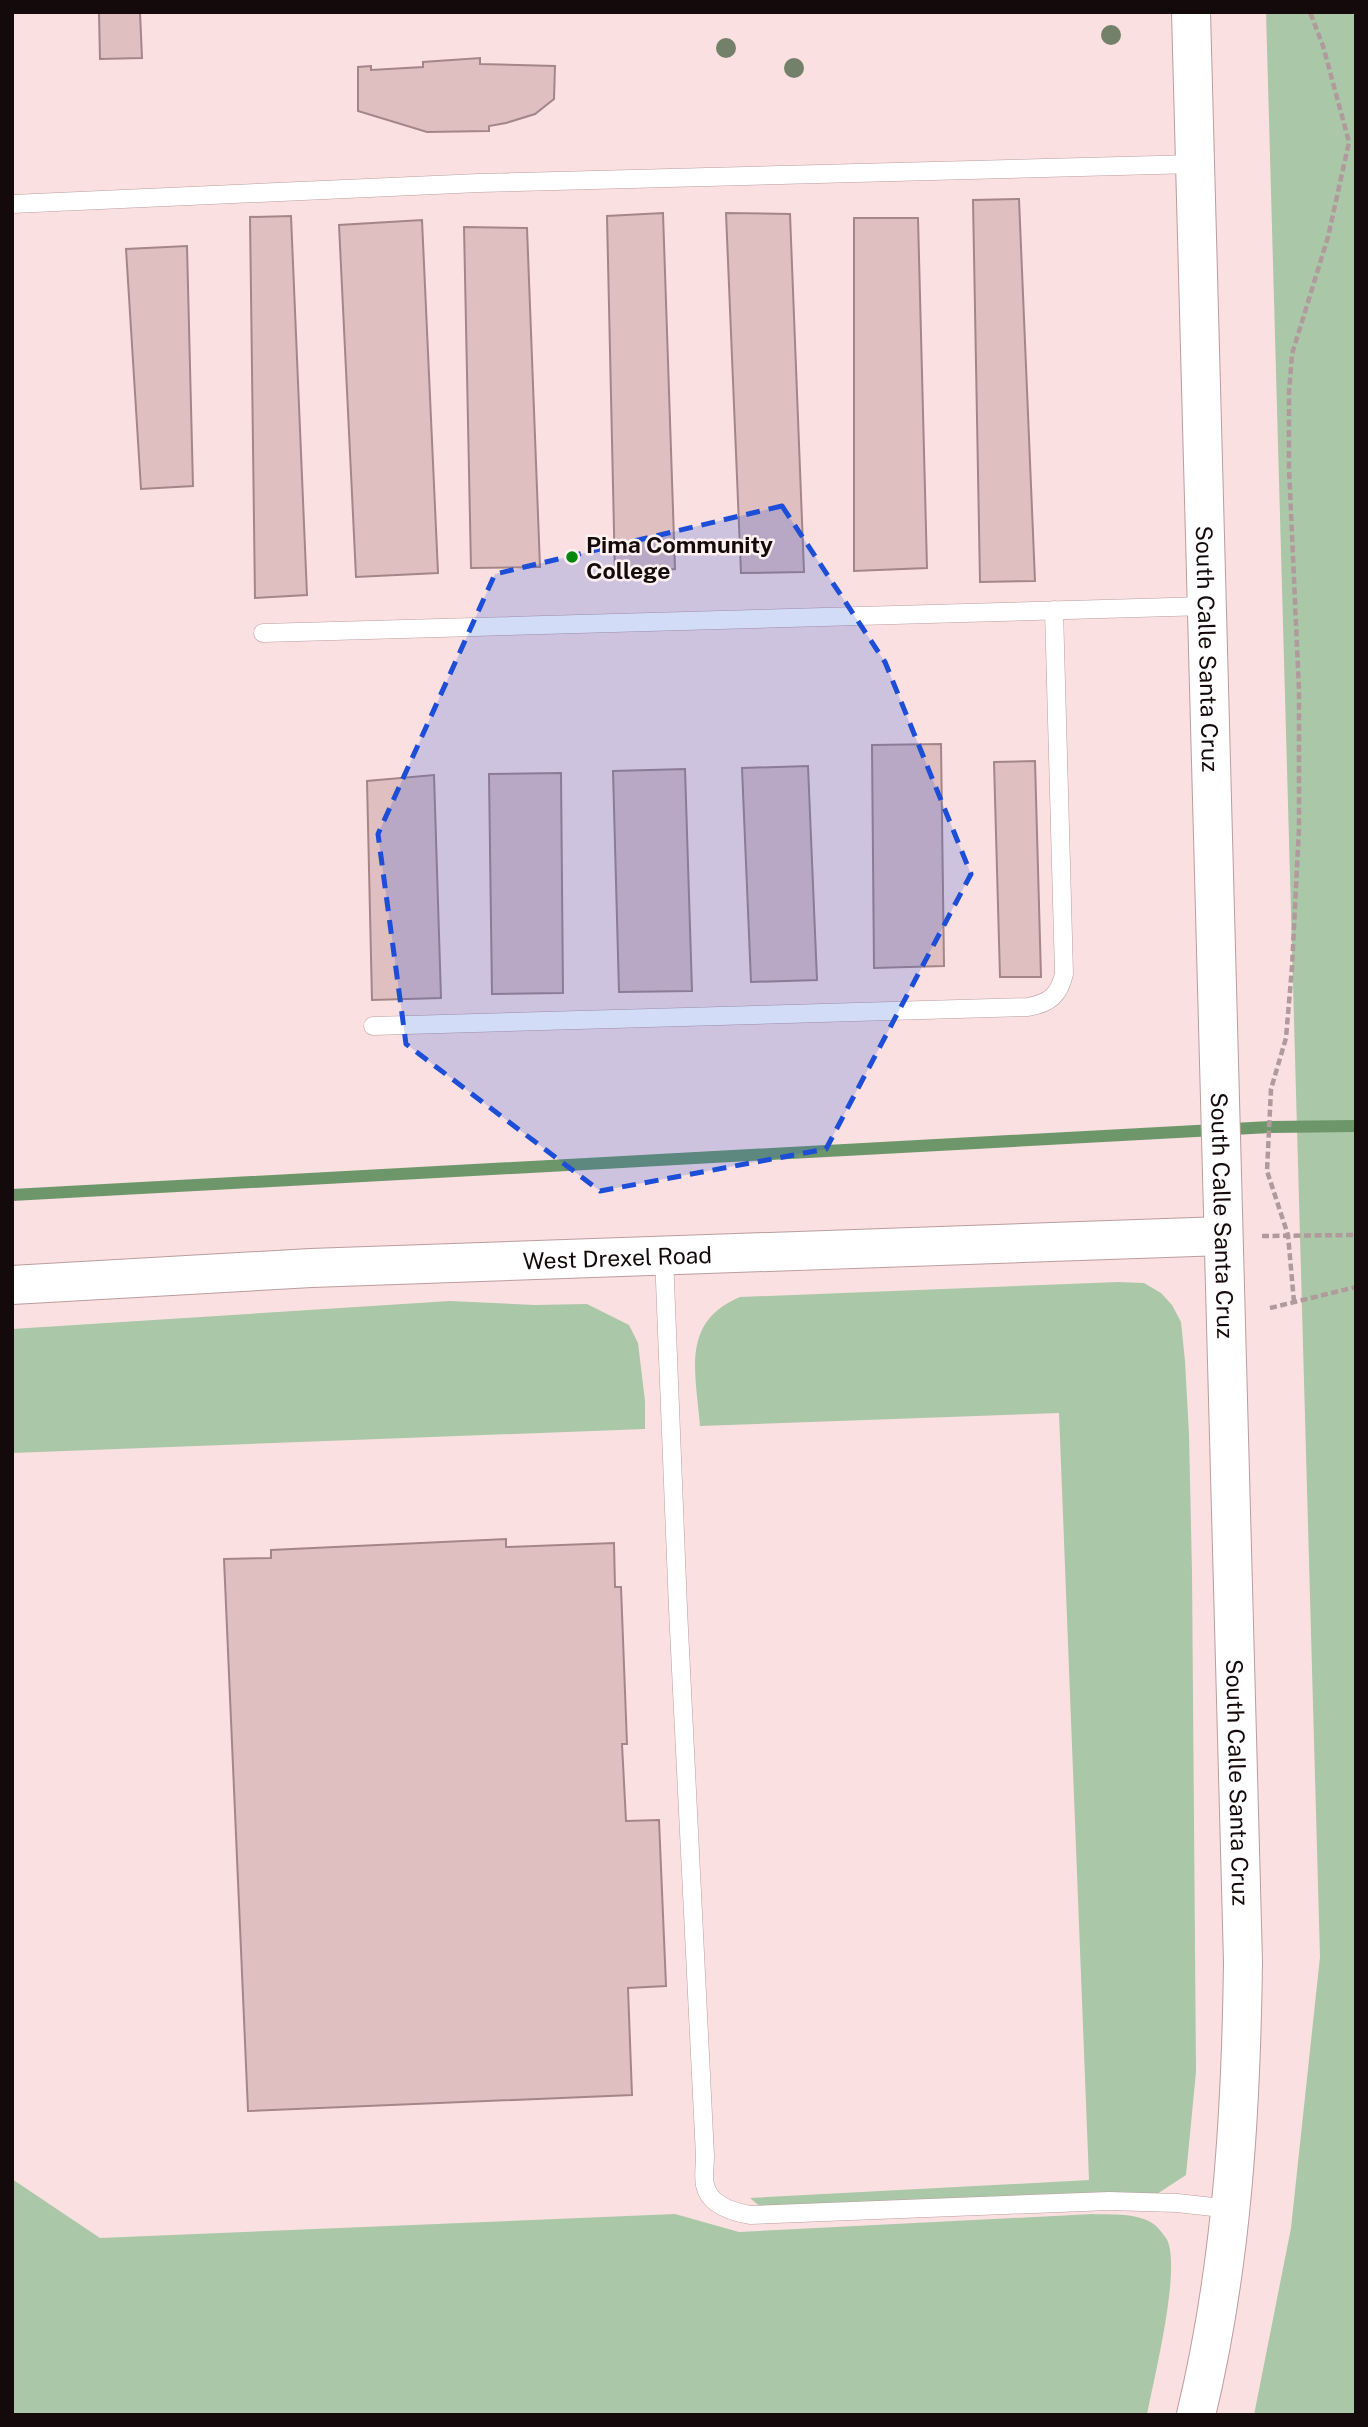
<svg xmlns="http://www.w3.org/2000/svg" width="1368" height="2427" viewBox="0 0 1368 2427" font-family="'Public Sans',sans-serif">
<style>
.green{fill:#aac7a8}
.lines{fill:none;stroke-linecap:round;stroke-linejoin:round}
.stream{stroke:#6d976a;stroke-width:12}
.building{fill:#e0bfc1;stroke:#a58688;stroke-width:2}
.lane-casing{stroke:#bc9c9e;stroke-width:19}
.secondary-casing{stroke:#bc9c9e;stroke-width:40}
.path{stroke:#b09a9c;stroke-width:4.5;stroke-dasharray:7 3.5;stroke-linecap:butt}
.lane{stroke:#fff;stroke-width:18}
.secondary{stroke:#fff;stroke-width:38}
.tree{fill:#74816a}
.marked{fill:#1d4ed8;fill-opacity:0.2;stroke:#1d4ed8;stroke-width:5;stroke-dasharray:14 9;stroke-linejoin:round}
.poi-dot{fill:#02880f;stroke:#fff1f2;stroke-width:2.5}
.labels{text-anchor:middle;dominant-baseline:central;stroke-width:5;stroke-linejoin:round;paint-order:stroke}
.poi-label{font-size:23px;font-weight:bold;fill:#150a0b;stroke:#fff1f2;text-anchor:start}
.street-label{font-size:23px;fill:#150a0b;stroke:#fff1f2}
</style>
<rect width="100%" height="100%" fill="#fbe0e2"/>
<path class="green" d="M1266,12h90v2403h-102l37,-187 29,-271z
M1118,1282l26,1 17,10 11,12 9,17 4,39 4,73 3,138 4,500 -10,103 -29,19 -395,14 -12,-10 339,-18 -30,-767 -359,13c-4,-53 -20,-104 40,-129z
M450,1301l85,4 52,-1 42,21 9,18 7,58v28l-633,24v-124z
M12,2179l88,59 575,-24 64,18 353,-18c19,1 46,-2 63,11 4,4 12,13 13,17 12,32 -14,136 -21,173h-1135z"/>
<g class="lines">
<path class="stream" d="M12,1195l1258,-68 86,-1"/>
</g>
<path class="building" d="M99,12h41l2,46 -42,1z
M480,58v6l75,2 -1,33 -19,15 -29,9 -17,3v5l-62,1 -69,-21v-44l13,-1v4l52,-3v-5z
M1019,199l16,382 -55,1 -7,-382z
M663,213l12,356 -60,7 -8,-360z
M726,213l64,1 14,358 -63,1z
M291,216l16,379 -52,3 -5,-381z
M854,218h64l9,350 -73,3z
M422,220l16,353 -82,4 -17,-352z
M464,227l63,1 13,339 -69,1z
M187,246l6,240 -52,3 -15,-240z
M941,744l3,222 -70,2 -2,-223z
M1035,761l6,216h-41l-6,-215z
M808,766l9,214 -66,2 -9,-214z
M685,769l7,222 -73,1 -6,-221z
M561,773l2,220 -71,1 -3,-220z
M434,775l7,223 -69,2 -5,-219z
M506,1539v8l108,-4 1,44h6l6,157h-5l4,77 33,-1 7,166 -38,2 4,107 -384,16 -24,-552 47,-1v-8z"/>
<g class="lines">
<defs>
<path id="lane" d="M12,204l467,-21 716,-19
M263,633l944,-27
M373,1026l655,-19c22,-4 31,-12 36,-33l-10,-364
M664,1256l14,353 27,547c0,9 -2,20 0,29 4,20 28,27 45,30l359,-14 68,2 54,6"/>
<g id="secondary">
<path id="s1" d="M1191,12l52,1950c-2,152 -11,304 -47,453"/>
<path id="s2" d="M12,1285l299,-17 912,-32"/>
</g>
</defs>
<use href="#lane" class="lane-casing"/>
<use href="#secondary" class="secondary-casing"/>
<path class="path" d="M1262,1236l94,-1
M1294,1302l-6,-67 -21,-64 4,-82 15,-51 6,-71 7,-139v-138l-10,-222v-76l3,-38 36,-117 21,-95 -26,-96 -13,-34
M1270,1308l86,-21"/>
<use href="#lane" class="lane"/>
<use href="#secondary" class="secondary"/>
</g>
<g class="tree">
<circle cx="1111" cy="35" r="10"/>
<circle cx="726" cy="48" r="10"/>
<circle cx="794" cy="68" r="10"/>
</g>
<path class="marked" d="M782,506l103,156 86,212 -145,275 -226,42 -194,-147 -28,-210 117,-260z"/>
<circle class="poi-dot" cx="572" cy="557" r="7"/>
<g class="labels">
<g class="poi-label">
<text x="586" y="544">Pima Community<tspan x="586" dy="26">College</tspan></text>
</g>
<g class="street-label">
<text stroke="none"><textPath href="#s1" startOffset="637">South Calle Santa Cruz</textPath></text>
<text stroke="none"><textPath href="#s1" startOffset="1204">South Calle Santa Cruz</textPath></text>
<text stroke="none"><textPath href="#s2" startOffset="606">West Drexel Road</textPath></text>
<text stroke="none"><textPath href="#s1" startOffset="1771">South Calle Santa Cruz</textPath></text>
</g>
</g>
<rect width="1368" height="2427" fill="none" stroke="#150a0b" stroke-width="28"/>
</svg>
